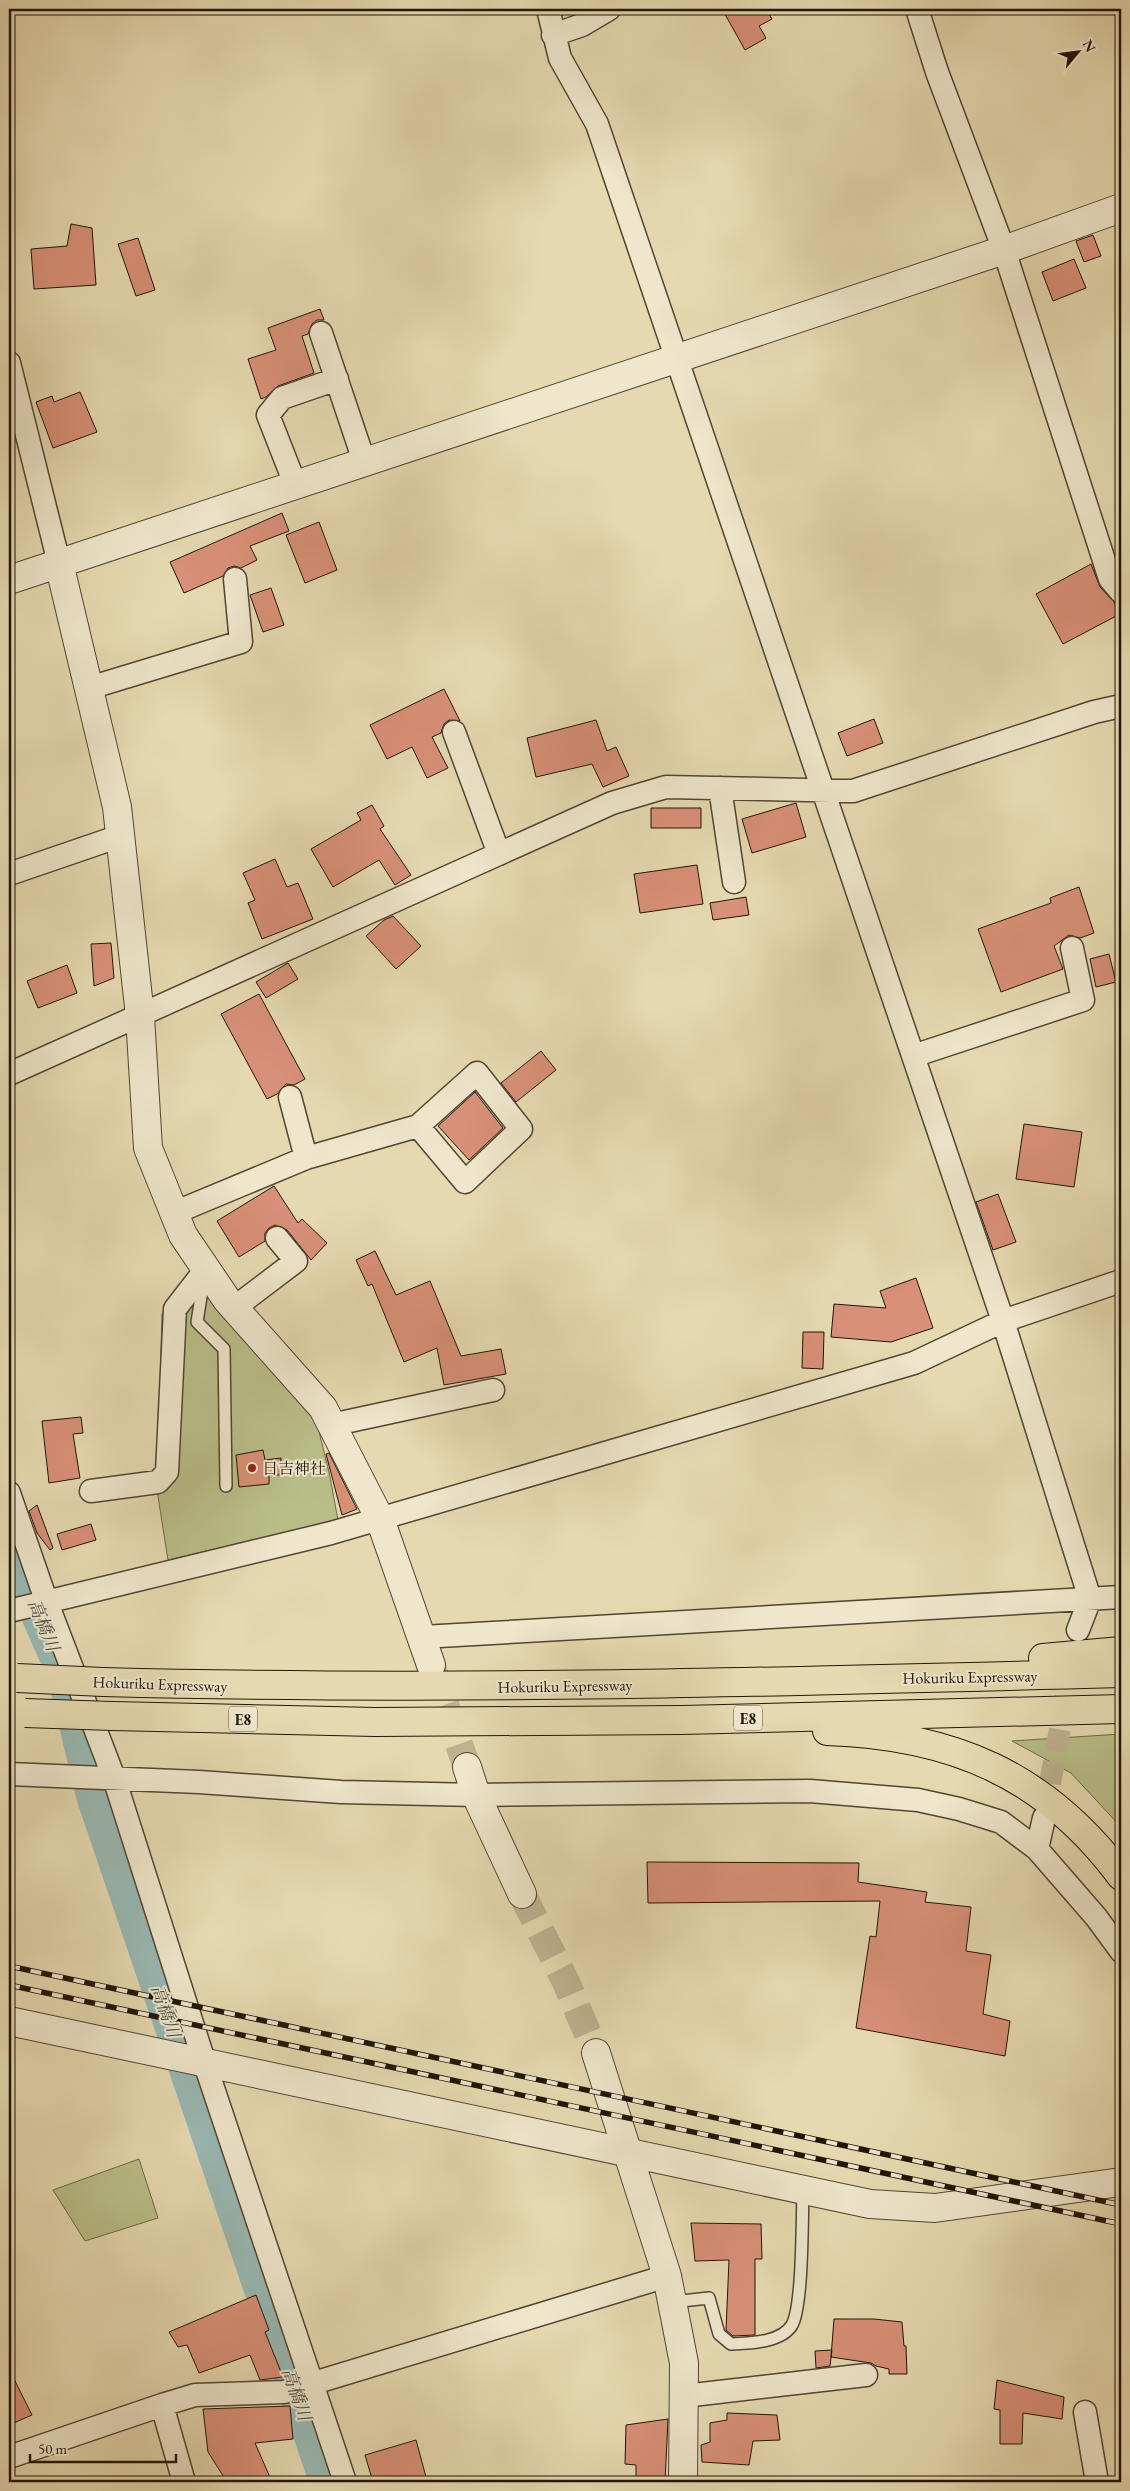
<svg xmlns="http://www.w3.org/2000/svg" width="1130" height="2491" viewBox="0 0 1130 2491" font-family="'EB Garamond','Noto Serif JP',serif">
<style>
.green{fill:#b9be88;stroke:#6c6a48}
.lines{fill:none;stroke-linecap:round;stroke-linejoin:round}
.river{stroke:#99b9b4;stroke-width:35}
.building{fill:#d89078;stroke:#1f1509}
.minor-tunnel{stroke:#beb28f;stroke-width:22;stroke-dasharray:22 11;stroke-linecap:butt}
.tertiary-tunnel{stroke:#beb28f;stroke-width:28;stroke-dasharray:28 14;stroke-linecap:butt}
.service-casing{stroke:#514633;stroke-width:14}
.minor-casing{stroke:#514633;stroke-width:25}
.tertiary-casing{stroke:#514633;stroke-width:30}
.motorway-casing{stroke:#1f1509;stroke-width:30}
.service{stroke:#efe6cc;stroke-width:11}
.minor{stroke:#efe6cc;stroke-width:22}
.tertiary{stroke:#efe6cc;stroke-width:28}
.motorway{stroke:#e6d9b0;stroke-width:28}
.rail-casing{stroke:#1f1509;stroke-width:5.5}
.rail{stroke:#efe6cc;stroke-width:4;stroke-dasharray:11;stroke-linecap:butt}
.motorway-bridge-casing{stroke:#1f1509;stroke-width:30;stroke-linecap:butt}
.motorway-bridge{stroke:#e6d9b0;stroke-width:28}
.poi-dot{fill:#8f2418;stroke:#efe6cc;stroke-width:2}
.labels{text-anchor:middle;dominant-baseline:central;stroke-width:4;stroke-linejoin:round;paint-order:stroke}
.shield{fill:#efe6cc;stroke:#5d5444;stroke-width:1}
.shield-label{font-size:15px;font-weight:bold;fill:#1f1509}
.poi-label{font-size:16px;fill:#1f1509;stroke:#efe6cc;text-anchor:start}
.street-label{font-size:16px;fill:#1f1509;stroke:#efe6cc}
.water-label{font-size:18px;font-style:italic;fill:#4a4e45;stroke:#efe6cc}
</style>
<rect width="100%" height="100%" fill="#e6d9b0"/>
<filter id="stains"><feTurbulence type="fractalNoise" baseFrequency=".004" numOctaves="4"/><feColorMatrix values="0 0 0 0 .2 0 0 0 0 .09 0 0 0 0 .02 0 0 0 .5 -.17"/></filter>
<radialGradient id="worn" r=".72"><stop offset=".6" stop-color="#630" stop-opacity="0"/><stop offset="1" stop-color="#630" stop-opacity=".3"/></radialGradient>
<path class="green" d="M192,1275l123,140 14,57 9,48 -170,40 -11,-70 5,-176z
M1121,1734v93l-50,-54 -59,-32z
M139,2159l19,59 -73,23 -32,-51z"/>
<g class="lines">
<path class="river" d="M9,1540l11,33 44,100 30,124 233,685"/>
</g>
<path class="building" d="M722,9h44l6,10 -13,7 7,12 -21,12z
M71,224l21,4 4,57 -62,4 -3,-40 36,-3z
M1093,235l8,21 -17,6 -8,-21z
M138,238l17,52 -19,6 -18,-52z
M1074,259l12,29 -33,13 -11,-29z
M320,309l4,11h-7l-5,4 -4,10 -6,2 12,37 -36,13 -12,11 -5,2 -13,-40 28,-9 -8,-22z
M80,392l17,40 -44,16 -17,-46 16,-6 2,6z
M282,513l7,18 -39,15 7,14 -16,8 -7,-2 -6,2 -5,8 -39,17 -14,-31z
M319,522l18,48 -32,13 -19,-48z
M1091,564l9,23 14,15 6,12 -57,30 -27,-50z
M271,588l13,37 -21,7 -13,-37z
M444,689l16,32 -11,-1 -5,4 -3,9 -9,4 16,31 -21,10 -15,-31 -25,12 -17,-34z
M874,719l9,24 -36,13 -9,-23z
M596,720l11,31 9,-4 13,29 -26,11 -11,-23 -56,13 -9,-39z
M796,803l10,34 -54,16 -10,-34z
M372,805l12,21 -4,3 31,46 -16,10 -16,-25 -46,27 -22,-38 50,-29 -4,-7z
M651,808h50v20h-50z
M275,859l12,28 11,-4 15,36 -51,20 -14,-36 7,-3 -12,-27z
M697,865l6,39 -63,9 -6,-39z
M1079,887l15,46 -14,5 -11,-3 -15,11 9,23 -62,23 -23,-63 73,-26 -1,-5z
M746,897l3,18 -36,5 -3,-17z
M393,916l28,30 -25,23 -30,-33 18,-16z
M111,943l3,35 -20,8 -3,-42z
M1109,954l7,28 -20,5 -6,-28z
M288,963l10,16 -32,19 -10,-16z
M67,965l10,28 -39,15 -11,-27z
M259,994l46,85 -11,6 -8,-1 -9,10 -10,5 -46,-85z
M541,1051l15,19 -40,32 -15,-19z
M475,1092l28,36 -34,32 -31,-34z
M1024,1124l58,8 -8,55 -58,-8z
M274,1186l24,37 4,-4 25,24 -16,17 -24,-30 -12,-5 -6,3 -4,5v8l-26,16 -22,-36z
M998,1194l18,48 -23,8 -17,-48z
M375,1251l21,44 34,-14 31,75 40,-7 5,25 -62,11 -7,-37 -33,14 -32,-78 -4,2 -12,-26z
M916,1278l17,50 -42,14 -60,-5 3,-33 52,4 -6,-17z
M803,1332h21l-1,37 -21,-1z
M81,1417l2,16 -10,1 7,44 -31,5 -7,-62z
M263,1450l2,10 16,-2 -1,17h-11v9l-30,3 -3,-32z
M329,1453l28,56 -15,6 -16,-61z
M37,1505l16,43 -3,2 -13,-17 -8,-22z
M91,1524l5,16 -34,10 -5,-16z
M647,1862l212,1 -1,19 69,10 -2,10 46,5 -5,44 25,4 -8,59 27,7 -5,35 -149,-28 14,-92 6,1 4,-36 -232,2z
M691,2223l70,1 1,35h-7v76l-22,1 -7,-6 3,-70 -34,1z
M256,2295l13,35 -4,2 18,45 -23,3 -10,-25 -51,18 -12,-28 -9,2 -9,-15z
M834,2319h40l28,3 2,24h2l1,28h-18v-5l-13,-3 -5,-3 -40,-6z
M832,2350l-2,16 -14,2 -1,-17z
M9,2369l23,46 -23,10z
M997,2380l67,17 -2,22 -39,-6 -1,31h-22v-34l-6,-1z
M290,2406l3,33 -38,4 17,39h-45l-19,-30 -5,-43z
M727,2413l50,2 3,25 -27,1 -4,24 -47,-3 -1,-17 9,-3v-19l17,-3z
M668,2419l-3,63h-29v-17l-11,-1 1,-39z
M416,2440l10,37 -19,5h-34l-8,-27z"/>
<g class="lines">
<path class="minor-tunnel" d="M1044,1816l29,-158"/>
<path class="tertiary-tunnel" d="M431,1665l36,102
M522,1894l43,86 31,73"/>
<defs>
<path id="service" d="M204,1278l-7,44 27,27 2,137
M672,2302l37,-4 10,36 12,10c18,-1 50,-1 61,-19 11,-20 10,-108 11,-135"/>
<path id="minor" d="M548,9l12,49 37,66 406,1197 87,278 -12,31
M917,9l20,63 67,178 106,329 11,13
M553,35l29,-10 27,-16
M321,333l43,128
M9,363l50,200
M295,484l-27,-69 14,-17 55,-19
M89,688l152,-46 -6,-63
M454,732l45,122
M720,788l14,94
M9,874l111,-38
M913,1056l170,-56 -11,-52
M9,1074l603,-271 54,-16 187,4 241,-79 27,-6
M306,1158l112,-32 59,-53 44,56 -56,53 -47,-56
M174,1213l132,-55 -16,-61
M234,1308l62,-47 -19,-23
M331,1425l162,-35
M91,1491l67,-9 9,-10 8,-163 31,-40
M9,1493l38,110 67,175 91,286 140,418
M9,1611l322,-78 583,-170 89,-42 118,-40
M422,1637l699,-40
M9,1774l190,8 142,10 135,3 334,-4 108,9 41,9 42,13 36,27 59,68 25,34
M1037,1849l7,-31
M684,2396l182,-21
M162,2405l33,-10 89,-3 383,-116
M1085,2412l12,70
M9,2457l153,-52 22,77"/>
<path id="tertiary" d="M59,563l58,244 23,209 8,132 35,87 44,65 96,108 57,111 51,146
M9,580l995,-330 117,-42
M467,1767l9,28 46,99
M9,2021l861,183 65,4 186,-26
M596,2053l71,223 17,87 -1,119"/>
<path id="motorway" d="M1043,1658l78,-7
M103,1682c340,9 679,0 1018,-9
M112,1716l263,6 307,-2 439,-11
M827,1731c125,4 219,44 294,145"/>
</defs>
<use href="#service" class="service-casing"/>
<use href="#minor" class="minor-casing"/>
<use href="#tertiary" class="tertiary-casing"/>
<use href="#motorway" class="motorway-casing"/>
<use href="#service" class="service"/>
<use href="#minor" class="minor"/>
<use href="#tertiary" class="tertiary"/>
<use href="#motorway" class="motorway"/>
<defs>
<path id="rail" d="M9,1966l1112,239
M9,1985l1112,239"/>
</defs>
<use href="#rail" class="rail-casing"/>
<use href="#rail" class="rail"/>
<defs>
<path id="motorway-bridge" d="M17,1678l86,4
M25,1713l87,3"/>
</defs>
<use href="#motorway-bridge" class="motorway-bridge-casing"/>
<use href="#motorway-bridge" class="motorway-bridge"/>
</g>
<circle class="poi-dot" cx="252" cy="1468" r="5"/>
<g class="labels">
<g class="shield">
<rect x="734" y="1705.5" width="28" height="25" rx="4"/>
<rect x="229" y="1706.5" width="28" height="25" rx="4"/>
</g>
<g class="shield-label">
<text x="748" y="1718">E8</text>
<text x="243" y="1719">E8</text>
</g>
<g class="poi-label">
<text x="262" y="1468">日吉神社</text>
</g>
<g class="street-label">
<text transform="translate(970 1677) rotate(-1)">Hokuriku Expressway</text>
<text transform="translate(160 1684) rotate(2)">Hokuriku Expressway</text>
<text transform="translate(565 1686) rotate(-1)">Hokuriku Expressway</text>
</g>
<g class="water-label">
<text transform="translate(44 1625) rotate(68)">高橋川</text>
<text transform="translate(166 2011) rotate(71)">高橋川</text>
<text transform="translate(297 2394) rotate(71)">高橋川</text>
</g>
</g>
<rect width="1130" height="2491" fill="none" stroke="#e6d9b0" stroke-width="30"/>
<rect x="10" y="10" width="1110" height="2471" fill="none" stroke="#1f1509" stroke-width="2.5"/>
<rect x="15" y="15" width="1100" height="2461" fill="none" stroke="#1f1509"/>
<g transform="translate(1078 52) rotate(61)" stroke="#efe6cc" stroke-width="4" paint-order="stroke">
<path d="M0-4L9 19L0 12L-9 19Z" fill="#1f1509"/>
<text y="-8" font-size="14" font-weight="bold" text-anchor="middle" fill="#1f1509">N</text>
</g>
<path d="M30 2454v8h146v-8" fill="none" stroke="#1f1509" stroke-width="2.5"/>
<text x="38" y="2454" font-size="15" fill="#1f1509" stroke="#efe6cc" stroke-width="4" paint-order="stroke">50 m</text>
<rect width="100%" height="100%" filter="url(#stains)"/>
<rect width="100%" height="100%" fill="url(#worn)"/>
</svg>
